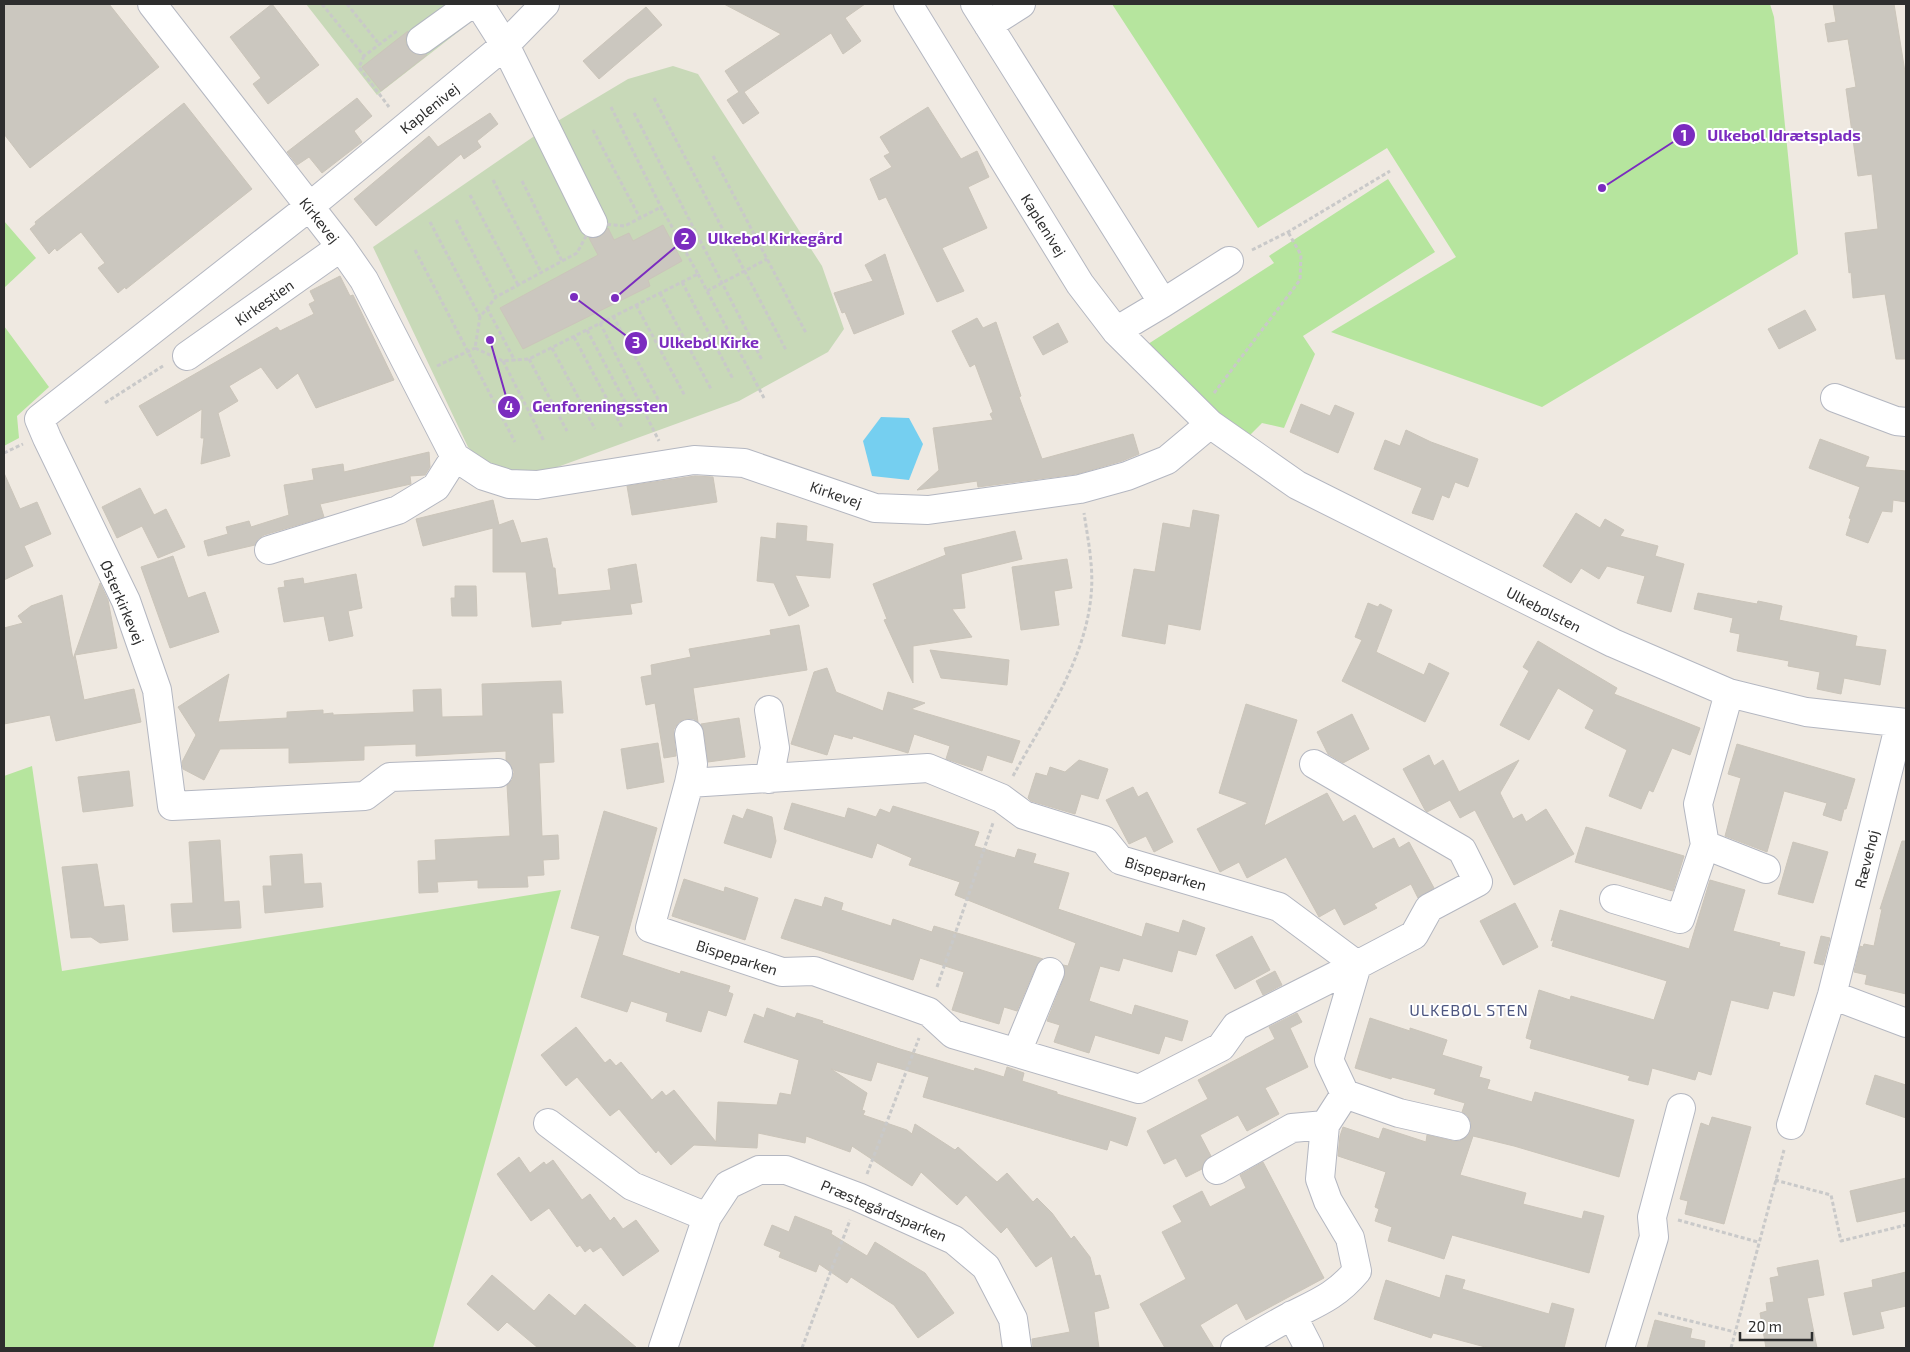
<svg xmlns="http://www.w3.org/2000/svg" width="1910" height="1352" viewBox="0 0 1910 1352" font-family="'Exo 2',sans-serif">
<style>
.green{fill:#b6e59e}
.cemetery{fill:#c8d9b8}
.water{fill:#75cff0}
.building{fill:#cbc7bf;stroke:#cbc5ba}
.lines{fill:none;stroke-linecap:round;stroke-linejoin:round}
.minor-casing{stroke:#b4b7c1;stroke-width:30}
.path{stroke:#c9c9c9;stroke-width:3;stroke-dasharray:4 2.5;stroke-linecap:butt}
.minor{stroke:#fff;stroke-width:28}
.labels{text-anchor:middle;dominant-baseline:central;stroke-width:4;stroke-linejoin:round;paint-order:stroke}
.street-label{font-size:15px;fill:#2e2e2e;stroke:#fff}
.neighbourhood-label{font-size:16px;letter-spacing:1px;fill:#4d5680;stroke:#fff}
.leader{fill:none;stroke:#7b2cbf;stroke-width:2}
.callout-dot{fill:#7b2cbf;stroke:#fff;stroke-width:2}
.mark-label{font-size:15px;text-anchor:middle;font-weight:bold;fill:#fff}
.callout-label{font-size:16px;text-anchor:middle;font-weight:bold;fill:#7b2cbf;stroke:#fff;stroke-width:4;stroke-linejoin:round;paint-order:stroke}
</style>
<rect width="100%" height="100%" fill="#efe9e1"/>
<path class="green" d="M1112,4h658l4,13 24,237 -256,153 -211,-75 125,-75 -69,-109 -129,80z
M1388,179l47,73 -132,84 12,18 -31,74 -22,-5 -15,15 -31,-23 -71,-69 129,-83 -5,-7z
M4,221l32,37 -32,30z
M4,326l45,61 -32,29 2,22 -15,8z
M32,766l30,205 499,-81 -128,458h-429v-572z"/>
<path class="cemetery" d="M306,4h188l-117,91z
M673,66l25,8 124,192 22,63 -16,23 -89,49 -198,72 -29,-1 -27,-8 -17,-17 -95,-200 173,-119 82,-49z"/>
<path class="water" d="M881,417l28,1 14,26 -14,36 -37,-4 -9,-35z"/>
<path class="building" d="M4,4h105l50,63 -129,101 -26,-34z
M272,4l47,61 -51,39 -15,-20 8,-6 -31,-41z
M724,4h141l-20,14 16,23 -18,13 -12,-21 -87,59 15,21 -16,11 -16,-24 12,-8 -14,-21 56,-37z
M1833,4h61l12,74v281h-10l-11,-65 -32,4 -2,-26 -2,1 -4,-40 33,-4 -6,-55 -14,2 -12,-87 10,-2 -8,-48 -20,3 -3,-18 11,-2z
M646,7l16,18 -63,54 -16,-18z
M408,31l-3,10 4,8 6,5 12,1 -46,36 -19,-24z
M357,98l15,18 -18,15 8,11 -40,31 -13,-16 -12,8 -10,-13z
M184,103l68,86 -126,100 -1,-2 -7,6 -20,-25 7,-5 -24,-31 -24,19 -2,-3 -6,6 -19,-25 6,-5 -1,-2z
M928,107l33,52 16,-8 12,26 -21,10 19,41 -45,20 22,43 -27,11 -51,-105 -7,3 -9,-21 22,-12 -8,-11 6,-3 -10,-16z
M490,113l8,11 -21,17 4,6 -17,12 -3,-5 -85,72 -22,-27 75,-63 9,11z
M663,225l19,36 -34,19 2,6 -127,63 -23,-41 98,-53 -9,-17 11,-1 8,-9 6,12 15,-7 4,8z
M885,254l19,60 -50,20 -9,-22 -3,1 -8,-20 39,-12 -8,-16z
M340,276l10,20 3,-1 41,85 -78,28 -18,-35 -21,16 -16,-22 -32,19 9,15 -20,12 12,43 -29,8 3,-26h-3l1,-29 -45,27 -18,-30 138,-79 3,4 34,-17 -5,-10 6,-3 -5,-10z
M1805,310l11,20 -37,19 -11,-20z
M977,318l6,10 13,-6 25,74 -2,1 23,62 91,-25 6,20 -17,7 -45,13 -99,13 -1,-6 -60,9 22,-20 -6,-42 60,-8 -3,-6 3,-2 -18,-48 -5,3 -18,-36z
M1058,323l10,19 -25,13 -10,-18z
M1301,404l29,12 5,-11 19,8 -16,40 -48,-21z
M1406,430l25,12 47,17 -10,28 -13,-5 -6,16 -7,-3 -9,25 -21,-7 10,-25 -48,-19 11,-29 15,6z
M1820,439l49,18 -4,10 41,4v31l-13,-2 -1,12 -10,-1 -14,32 -22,-8 5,-16 -2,-1 11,-31 -51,-19z
M429,452l1,15 -5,8 -15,1 1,8 -91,20 4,13 -60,18 -6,4 -3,6 -47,11 -4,-15 24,-7 -2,-7 23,-6 2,6 38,-12 -5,-30 30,-5 -2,-11 31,-5 1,8z
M4,473l16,36 17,-7 14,32 -27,12 9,20 -29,14z
M695,476l18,1 4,25 -85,13 -5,-29z
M140,488l14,27 12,-6 19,38 -27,11 -16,-32 -25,12 -15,-31z
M493,500l6,25 14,-5 8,23 26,-5 6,30h2l3,27 53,-5 -3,-21 28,-5 6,38 -12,2 2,10 -71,7v3l-29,3 -6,-55h-33v-44l-70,18 -7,-27z
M1193,510l26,5 -19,115 -32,-6 -3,20 -43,-8 12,-67 21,3 8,-49 27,5z
M1576,513l24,15 5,-9 19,11 -4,6 38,10 -3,10 29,8 -13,48 -34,-9 8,-27 -38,-10 -8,13 -18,-11 -10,15 -28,-17z
M777,523l30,3 -1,15 27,3 -3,34 -35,-3 14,31 -20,10 -15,-33 -17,-2 4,-44 15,2z
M1015,531l7,28 -61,15 4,34 -13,1 20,28 -59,9v37l-29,-63 3,-1 -14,-35 73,-29 -2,-7z
M173,556l15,42 17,-6 14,40 -49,16 -29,-81z
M1067,559l5,29 -18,3 5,34 -38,5 -9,-63z
M356,574l6,34 -14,3 5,25 -24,5 -5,-25 -40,6 -6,-34 7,-1 -1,-6 19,-3 1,6z
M100,583l8,17 9,48 -42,7 9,45 50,-11 7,33 -85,19 -6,-26 -46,9v-96l19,-5 -5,-7 13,-10 31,-11 11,64z
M455,586h21l1,30h-25l-1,-18h4z
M1698,593l59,11 1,-3 24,5 -3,14 78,16 -2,10 31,4 -6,35 -36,-7 -3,16 -24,-5 3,-17 -32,-6 1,-5 -52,-10 3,-17 -10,-2 3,-14 -39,-9z
M1368,603l10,4 2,-3 12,6 -16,42 48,23 5,-12 20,10 -24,49 -83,-41 20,-41 -7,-3z
M799,625l8,45 -114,18 5,34 -4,-3h-7l-8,3 -5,7v7l2,20 -12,2 -9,-55 -9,2 -5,-28 11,-2 -1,-10 40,-8 -2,-8 82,-14 -1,-5z
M1538,641l79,47 -3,6 86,34 -10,27 -18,-7 -19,44 -4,-2 -8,19 -32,-13 18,-46 -42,-22 9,-18 -36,-22 -29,52 -29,-15 29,-54 -6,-4z
M930,650l79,10 -2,25 -66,-7z
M827,668l9,24 47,19 5,-19 37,11 -14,6 109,32 -8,22 -25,-8 -5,16 -36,-12 4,-13 -36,-12 -6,19 -55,-17 -1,3 -18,-5 -7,21 -36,-11 23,-72z
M229,674l-11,48 69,-4v-6l36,-2v4l10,-1v2l81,-3 -1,-22 28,-1 1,28 41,-1 -1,-32 79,-3 2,32h-11l2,49 -15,1 3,73 16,-1 1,24 -16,1 1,15 -17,1 1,11 -50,1v-8l-41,2 1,10 -19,1 -1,-32 18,-1 -1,-20 75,-4 -3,-51 5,-5 2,-8 -3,-7 -5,-5v-9l-90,5v-12l-52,2v14l-75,3v-15l-69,1 -16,31 -21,-11 -1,-7 14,-27 -18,-28z
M1246,704l51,16 -33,106 63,-33 16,29 12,-7 18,34 21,-11 5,10 10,-6 25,46 -16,10 -7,-14 -37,20 3,4 -33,17 -9,-17 -16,9 -33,-60 -39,21 -8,-16 -19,10 -23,-43 51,-26 -29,-10z
M1352,714l17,35 -26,14 -15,-9 -11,-22z
M739,718l6,39 -37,5 -4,-30 -3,-8z
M658,743l6,39 -37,7 -6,-40z
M1737,744l118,35 -9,30h-2l-3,12 -18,-6 4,-12 -43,-12 -17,61 -42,-16 16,-58 -13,-4z
M1429,755l5,11 9,-6 16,32 60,-32 -19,33 13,26 9,-5 4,8 20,-13 28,45 -60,31 -39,-75 -15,8 -10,-18 -23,12 -2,-2 -22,-41z
M1079,760l29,9 -10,30 -17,-5 -6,20 -44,-13 -3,-3 8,-25 11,3 3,-9 15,5z
M129,771l4,35 -50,6 -5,-35z
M1133,787l5,10 9,-5 26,50 -19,10 -8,-16 -17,8 -23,-44z
M792,803l53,15 3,-10 28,9 4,-8 10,4 3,-7 86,26 -5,14 41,12 3,-9 18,5 -3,9 36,10 -11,36 84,28 4,-14 33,10 4,-13 22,8 -9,27 -18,-5 -6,22 -49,-14 -4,13 -19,-5 -11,35 43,14 3,-10 53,16 -6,20 -17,-5 -6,18 -64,-19 -6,18 -35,-11 6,-17 -13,-4 17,-43 1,-8 -2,-5 5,1 8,-23 -121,-48 5,-13 -51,-17 3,-7 -35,-15 -5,15 -88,-29z
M747,809l25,8 4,24 -5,17 -47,-15 9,-28 10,4z
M604,811l53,17 -35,127 58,19 1,-3 49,15 -2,6 5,2 -7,22 -18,-6 -7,22 -35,-11 2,-8 -37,-12 -4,11 -46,-15 19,-61 -29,-8z
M1586,827l98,29 -11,35 -98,-29z
M220,840l4,62 15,-1 2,27 -68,4 -2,-28 22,-1 -4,-61z
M1902,841h4v153l-41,-10 2,-9 -13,-3 6,-26 3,1 1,-3 10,2 8,-37h-2z
M1793,842l35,10 -15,51 -35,-9z
M302,854l2,30 17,-1 2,24 -58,6 -2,-27h9l-2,-30z
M97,864l7,43 20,-2 4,35 -28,3 -9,-6 -20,1 -9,-71z
M684,879l40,13 1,-5 33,11 -13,42 -73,-24z
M1710,880l35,10 -12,41 47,12 -1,3 26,6 -11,44 -21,-5 -5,18 -37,-9 -20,75 -13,-4 -3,9 -43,-12 -4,17 -20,-5 2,-4 -100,-28 2,-8 -6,-2 13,-48 31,10 1,-4 83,24 13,-39 -115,-35 2,-7 -3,2 9,-31 129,39z
M825,897l18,6 -2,7 50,16 2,-7 39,13 2,-6 109,33 -7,7 -19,45 -13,-4 -5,17 -47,-14 12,-38 -44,-14 -7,22 -132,-42 14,-39 27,8z
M1515,903l23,44 -35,18 -23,-44z
M1252,936l18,34 -35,19 -19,-34z
M1821,936l9,2 -7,27 -9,-2z
M1275,971l7,14 -19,10 -7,-14z
M767,1008l28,10 2,-5 26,8 -1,2 78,26 74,22 1,-3 29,9 3,-10 17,6 -2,8 35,11v2l79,24 -9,28 -17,-6 -3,10 -184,-53 6,-20 -52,-15 -6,19 -40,-12 36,24 -5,17 3,1 -2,4 44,15 5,4 3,-10 40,26 3,-3 39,35 10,-9 26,29 4,-4 15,15 19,26 3,-3 16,21 5,19 5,-1 9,33 -15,4 5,36h-66l-1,-9 38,-7 -18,-76 -16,11 -29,-40 -6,6 -35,-38 -9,10 -36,-33 -9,14 -60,-40 -2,6 -44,-16 -1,7 -47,-10 -1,15 -63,-3 -23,20 -13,-15 -2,3 -37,-44 -9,7 -33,-39 -11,9 -25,-31 35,-28 29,36 5,-4 6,7 5,-4 31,38 10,-9 4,5 8,-6 42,52 2,-40 59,3 3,-12 11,2 8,-35 -55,-18 10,-28 10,4z
M1297,1013l5,9 -12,6 18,39 -43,21 14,26 -32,17 -9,-16 -38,20 11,21 -7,6 -2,7 -16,8 -10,-19 -12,6 -17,-33 61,-32 -10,-19 77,-41 -6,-12z
M1370,1018l40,13v-3l37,12 -5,15 40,12 -3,10 11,3 -3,9 45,13 3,-10 99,28 -15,57 -105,-31 -41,-10 -13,39 66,18 -3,11 59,15 2,-8 20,5 -15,57 -137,-38 -8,24 -56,-18 4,-14 -17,-6 4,-12 -4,-2 11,-35 -48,-16 2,-20 3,-9 36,12 4,-11 43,14 1,-7 26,6h7l8,-5 3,-6v-8l-4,-7 -5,-3 3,-9 -31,-9 2,-5 -44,-12 -1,2 -36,-11z
M1875,1075l31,10v33l-40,-14z
M1712,1117l39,10 -27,97 -39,-10 3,-13 -8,-2 21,-76 8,3z
M519,1157l11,16 14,-11 2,3 7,-5 29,40 8,-6 20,27 4,-4 9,12 13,-9 23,31 -36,25 -22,-29 -8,5 -3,-4 -5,4 -5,-7 -3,2 -28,-39 -18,13 -34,-47z
M1263,1162l61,116 -78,42 -9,-17 -37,22 14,23h-49l-25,-44 46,-25 -24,-47 20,-10 -9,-16 29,-15 8,16 36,-19 -6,-13z
M1906,1178v33l-49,11 -7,-31z
M795,1216l37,15 -1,3 36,22 8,-14 50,31 29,40 -36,25 -24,-33 -43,-28 -4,6 -28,-19 -3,8 -37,-15 2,-5 -17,-7 8,-20 17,7z
M1818,1260l6,35 -17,3 10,50h-51l-6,-35 7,-2 -1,-8 8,-1 -4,-24 9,-2 -2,-8z
M1906,1272v34l-26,6 4,16 -31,7 -9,-42 29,-6 -1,-7z
M492,1275l42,36 15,-17 26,22 10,-12 52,44h-99l-31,-26 -9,9 -31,-27z
M1446,1275l19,5 -3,9 87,25 3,-11 22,6 -10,39h-75l-56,-15 -2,5 -57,-19 12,-39 54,18z
M1655,1320l37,9 -2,9 15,3 -1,7h-57z"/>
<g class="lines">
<defs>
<path id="minor" d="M152,4l189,243 23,33 91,177 29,19 25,8 28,1 157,-25 50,3 131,45 53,2 152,-21 47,-13 40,-16 43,-36
M479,4l26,41 88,178
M908,4l172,280 36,47 94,93 87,61 316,158 116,50 77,19 100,11
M975,4l188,299 -47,28
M988,25l33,-21
M421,40l50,-36
M1163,303l66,-42
M187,356l154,-109
M1835,398l61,23 10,1
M269,550l129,-40 38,-23 19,-30
M689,734l4,30 -4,19
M928,768l73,30 23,17 80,25 16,20 159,47 78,58 -121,61 -15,21 -82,42 -186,-55 -24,-22 -115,-41 -32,1 -132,-44 39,-145z
M498,773l-108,4 -25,19 -193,10 -15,-116 -31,-89 -79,-163 -8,-19 270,-212 196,-162 40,-41
M769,779l6,-31 -6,-38
M1705,845l61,24
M1614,899l66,20 25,-74 -7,-41 31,-111
M1832,995l74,28
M1017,1052l33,-80
M1345,1094l54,19 57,13
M548,1123l84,63 75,31
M1791,1125l41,-130 68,-272
M1217,1170l75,-42 33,-3
M1292,1315l17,33
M663,1348l44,-131 21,-32 31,-15h27l72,27 96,43 32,27 27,52 4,29
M1235,1348c19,-11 38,-23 58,-33 26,-13 44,-20 64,-44l-7,-33 -22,-37 -8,-22 5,-54 20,-31 -16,-34 28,-95 57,-30 15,-27 49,-26 -16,-32 -148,-86
M1620,1348l34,-111 -2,-20 29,-109"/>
</defs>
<use href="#minor" class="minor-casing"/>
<path class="path" d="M322,4l42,52 33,-25
M347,4l32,40
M364,56l-5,11 30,40
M654,98l132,252
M611,107l50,100
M634,113l128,247
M593,130l47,88
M713,156l93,177
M493,180l48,92
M522,181l40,80
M470,195l48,90
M661,207l37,67 -169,85 -26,2 -28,-13 5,-31 16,-20 81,-44 16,-30 32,3z
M456,220l40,77
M430,222l50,95
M415,250l100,192
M1252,250l36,-18 102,-61
M698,274l66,124
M682,282l51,97
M707,291l60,-32
M660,293l51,96
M636,305l49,91
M487,308l28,53
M613,316l46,85
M600,323l59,118
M587,330l45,85
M574,337l49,92
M552,348l43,81
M529,359l38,72
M503,361l41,80
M437,366l38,-18
M1214,393l86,-113 1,-25 -13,-23
M105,403l58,-37
M4,453l19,-9
M1013,776c31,-57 72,-115 78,-180 3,-28 -3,-56 -7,-83
M937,987l56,-164
M867,1174l52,-136
M1775,1180l56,15 10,46 65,-16
M1678,1220l80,22
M1658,1313l77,19
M802,1348l48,-128
M1731,1348l53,-198"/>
<use href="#minor" class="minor"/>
</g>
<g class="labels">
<g class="street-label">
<text transform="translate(429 108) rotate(-39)">Kaplenivej</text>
<text transform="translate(320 220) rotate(51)">Kirkevej</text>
<text transform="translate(1044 225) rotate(58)">Kaplenivej</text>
<text transform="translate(264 302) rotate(-35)">Kirkestien</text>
<text transform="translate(836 494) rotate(19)">Kirkevej</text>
<text transform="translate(123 602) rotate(67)">Østerkirkevej</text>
<text transform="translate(1544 609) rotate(27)">Ulkebølsten</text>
<text transform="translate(1866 859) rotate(-76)">Rævehøj</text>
<text transform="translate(1166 873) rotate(17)">Bispeparken</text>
<text transform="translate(737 957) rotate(18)">Bispeparken</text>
<text transform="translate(884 1210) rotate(23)">Præstegårdsparken</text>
</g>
<g class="neighbourhood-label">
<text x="1469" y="1009">ULKEBØL STEN</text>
</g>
</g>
<path class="leader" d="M1602 188L1684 135M615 298L685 239M574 297L636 343M490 340L509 407"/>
<g class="callout-dot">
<circle cx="1602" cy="188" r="5"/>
<circle cx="615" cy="298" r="5"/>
<circle cx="574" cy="297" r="5"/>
<circle cx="490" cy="340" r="5"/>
<circle cx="1684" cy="135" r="12"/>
<circle cx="685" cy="239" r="12"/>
<circle cx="636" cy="343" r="12"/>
<circle cx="509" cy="407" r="12"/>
</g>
<g class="mark-label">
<text x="1684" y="141">1</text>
<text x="685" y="244">2</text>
<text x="636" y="348">3</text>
<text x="509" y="412">4</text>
</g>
<g class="callout-label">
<text x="1784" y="141">Ulkebøl Idrætsplads</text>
<text x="775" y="244">Ulkebøl Kirkegård</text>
<text x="709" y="348">Ulkebøl Kirke</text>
<text x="600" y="412">Genforeningssten</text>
</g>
<rect width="1910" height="1352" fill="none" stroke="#2e2e2e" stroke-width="10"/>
<path d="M1740 1332v8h72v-8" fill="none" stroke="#2e2e2e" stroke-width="2.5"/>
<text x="1748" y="1332" font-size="15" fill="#2e2e2e" stroke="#ffffff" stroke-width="4" paint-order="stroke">20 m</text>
</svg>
